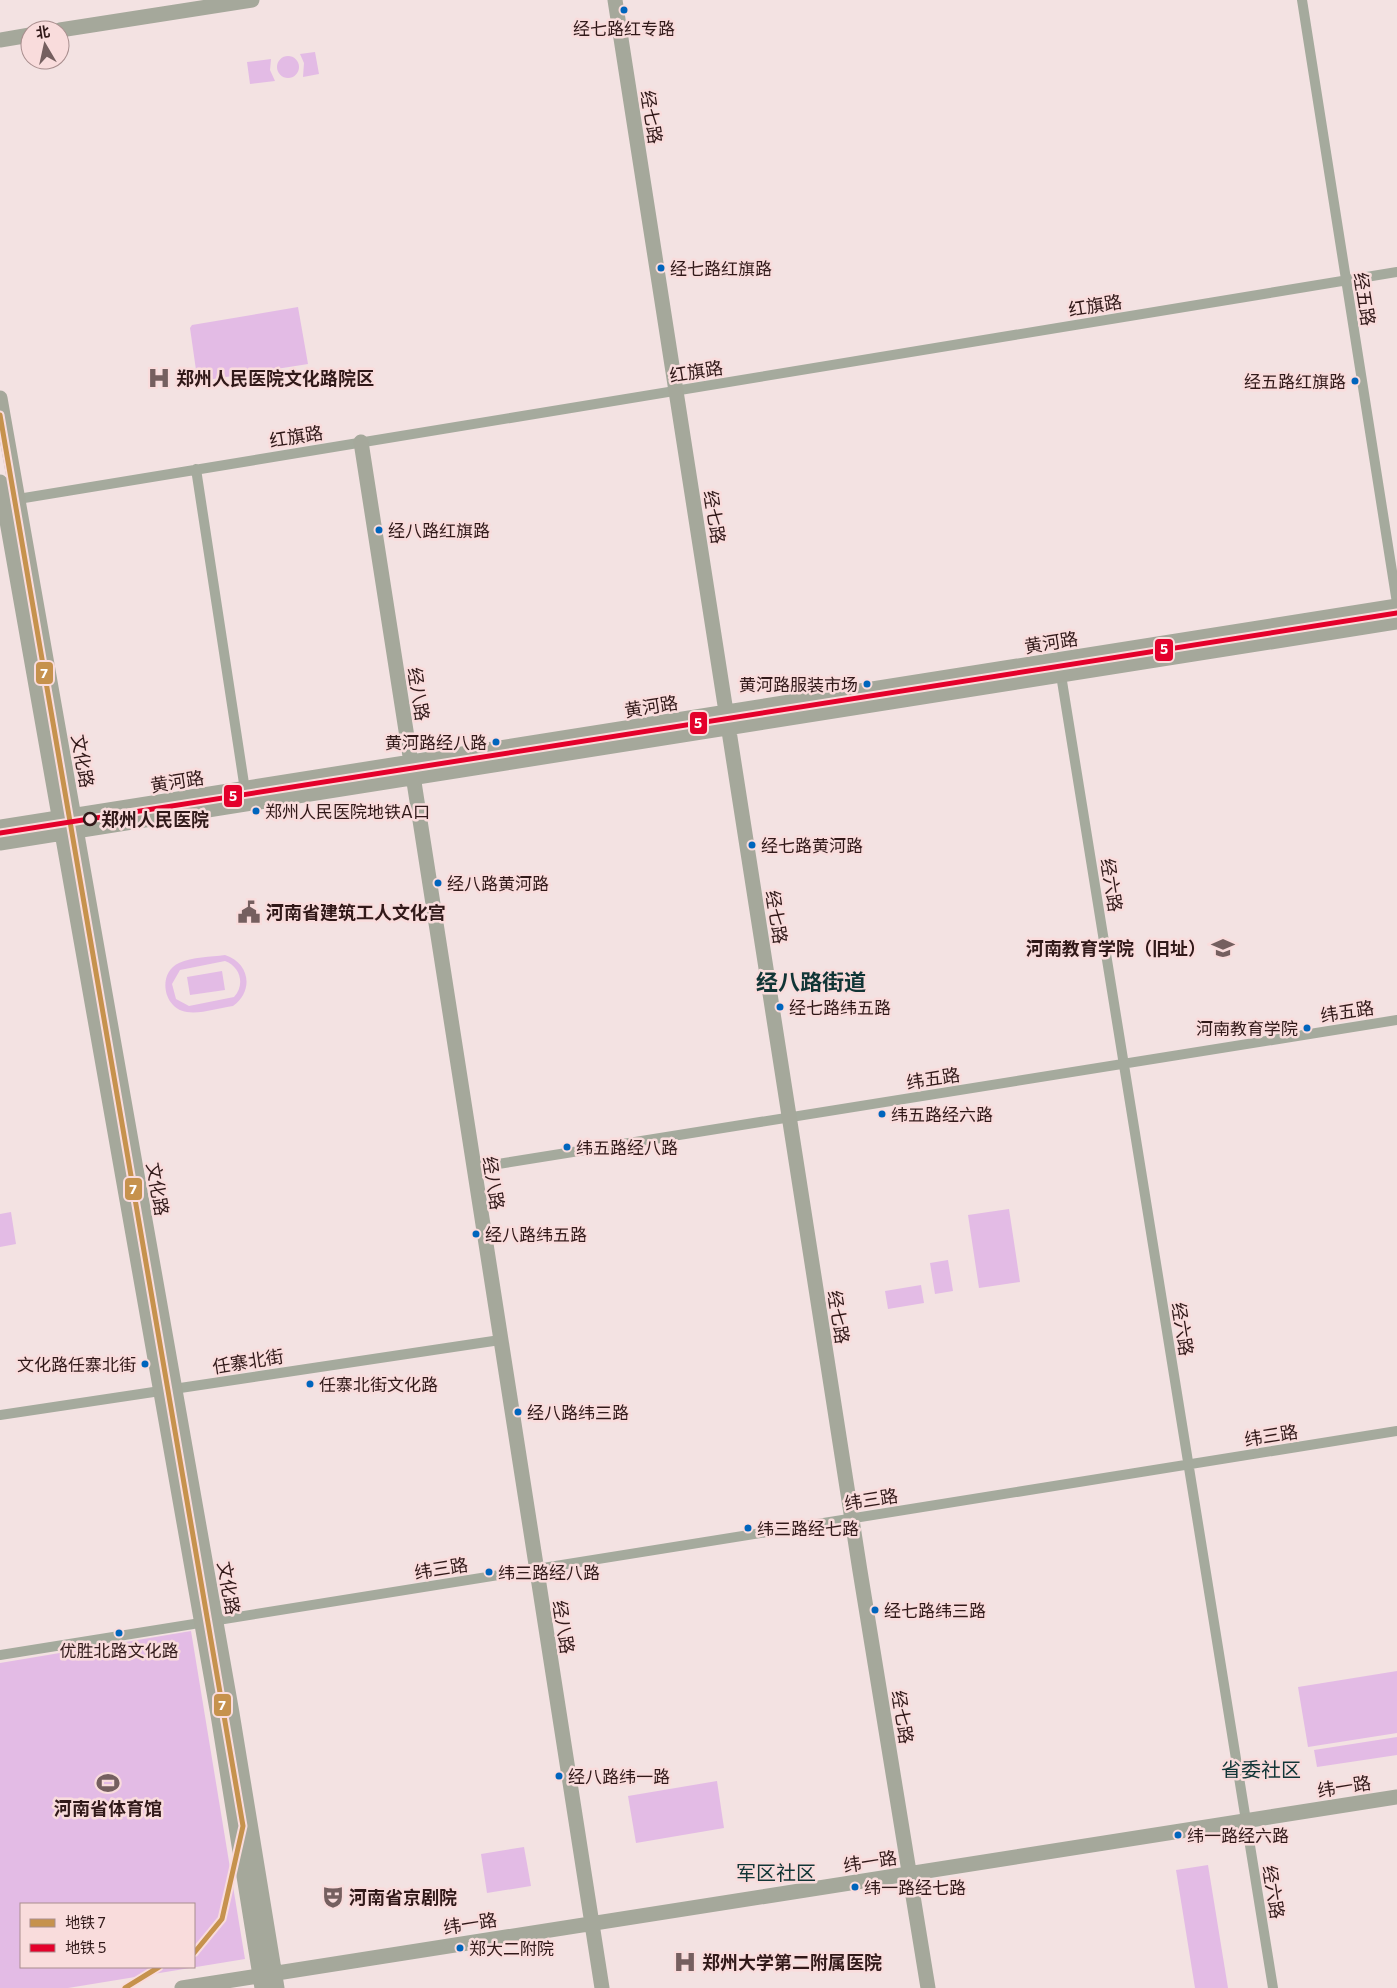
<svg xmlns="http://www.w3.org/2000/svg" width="1397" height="1988" viewBox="0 0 1397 1988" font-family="Commissioner,'Noto Sans SC',sans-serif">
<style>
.green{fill:#e3bbe5;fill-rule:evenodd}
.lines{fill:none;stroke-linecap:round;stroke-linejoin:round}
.street{stroke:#a5aa9d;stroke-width:10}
.secondary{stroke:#a5a89b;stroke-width:15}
.metro-1-casing{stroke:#f9dcdc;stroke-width:9}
.metro-2-casing{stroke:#f9dcdc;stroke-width:9}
.metro-1{stroke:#c6924d;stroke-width:5}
.metro-2{stroke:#e4002b;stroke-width:5}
.bus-dot{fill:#0065bd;stroke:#f9dcdc;stroke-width:2}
.stop-dot{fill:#f9dcdc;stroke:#311919;stroke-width:2.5}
.labels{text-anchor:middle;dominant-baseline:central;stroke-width:5;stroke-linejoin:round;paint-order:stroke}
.bus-label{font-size:17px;fill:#311919;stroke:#f9dcdc;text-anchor:start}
.street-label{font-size:18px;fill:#311919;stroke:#f9dcdc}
.poi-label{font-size:18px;font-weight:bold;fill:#311919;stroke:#f9dcdc;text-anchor:start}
.stop-label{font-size:18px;font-weight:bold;fill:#311919;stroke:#f9dcdc;text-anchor:start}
.quarter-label{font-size:20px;fill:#113536;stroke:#f9dcdc}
.district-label{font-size:22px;font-weight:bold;fill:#113536;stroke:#f9dcdc}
.line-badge{stroke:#f9dcdc;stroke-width:2}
.badge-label{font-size:14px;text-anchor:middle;font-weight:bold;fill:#fff}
</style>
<rect width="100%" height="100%" fill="#f3e2e2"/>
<path class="green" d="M315,52l4,22 -16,3 1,-14 -4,-9z
M277 67a11 11 0 1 1 22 0a11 11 0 1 1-22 0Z
M271,59l-1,11 5,11 -25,3 -3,-22z
M298,307l10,57 -107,17 -4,-4 -7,-49 2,-3z
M225,955c25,8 29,36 8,51 -14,2 -32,8 -46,6 -24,-3 -30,-39 -8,-49 13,-6 32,-6 46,-8zM225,961c16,6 20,24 9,36l-45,9 -13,-7 -4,-15 8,-14z
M222,971l3,19 -35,5 -3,-18z
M1009,1209l11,73 -41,6 -11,-73z
M11,1212l5,32 -16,3v-33z
M948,1260l5,31 -18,3 -5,-31z
M921,1285l3,18 -36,6 -3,-18z
M191,1631l54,328 -177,29h-68v-325zM21,1904h173v63h-173z
M1397,1671v62l-89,14 -10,-60z
M1397,1737v18l-80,12 -3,-17z
M717,1781l7,47 -88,15 -8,-47z
M524,1847l7,39 -44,7 -6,-39z
M1208,1865l20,123h-33l-19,-118z"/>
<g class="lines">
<path class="street" d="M1302,0l95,603
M196,469l49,321
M12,500l1385,-228
M1061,675l212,1313
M473,1168l924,-148
M0,1415l500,-75
M0,1655l1397,-224"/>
<path class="secondary" d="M615,0l245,1571 68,417
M60,30l192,-30
M0,40l30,-5
M0,398l232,1315 45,275
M361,442l241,1546
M0,482l218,1233 44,273
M0,827l1397,-221
M0,843l1397,-221
M182,1988l1215,-191"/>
<defs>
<path id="metro-1" d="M0,415l243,1411 -21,93 -28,34
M125,1988l34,-21"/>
<path id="metro-2" d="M0,833l1397,-220"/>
</defs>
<use href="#metro-1" class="metro-1-casing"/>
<use href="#metro-2" class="metro-2-casing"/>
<use href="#metro-1" class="metro-1"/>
<use href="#metro-2" class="metro-2"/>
</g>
<defs>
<symbol id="hospital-bare" viewBox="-9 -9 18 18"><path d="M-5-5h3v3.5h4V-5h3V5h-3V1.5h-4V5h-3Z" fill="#755f5f" stroke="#f9dcdc" stroke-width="2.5" paint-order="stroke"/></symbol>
<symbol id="civic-bare" viewBox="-9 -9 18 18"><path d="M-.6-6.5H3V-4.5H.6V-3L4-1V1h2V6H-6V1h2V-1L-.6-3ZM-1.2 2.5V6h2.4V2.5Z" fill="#755f5f" stroke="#f9dcdc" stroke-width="2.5" paint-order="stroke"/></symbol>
<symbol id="university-bare" viewBox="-9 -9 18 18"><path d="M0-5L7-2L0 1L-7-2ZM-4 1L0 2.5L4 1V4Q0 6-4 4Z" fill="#755f5f" stroke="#f9dcdc" stroke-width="2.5" paint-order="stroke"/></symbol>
<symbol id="stadium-bare" viewBox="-9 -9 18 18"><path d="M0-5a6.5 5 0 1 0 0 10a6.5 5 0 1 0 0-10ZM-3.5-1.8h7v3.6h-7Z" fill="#755f5f" stroke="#f9dcdc" stroke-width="2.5" paint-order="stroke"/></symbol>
<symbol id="theatre-bare" viewBox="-9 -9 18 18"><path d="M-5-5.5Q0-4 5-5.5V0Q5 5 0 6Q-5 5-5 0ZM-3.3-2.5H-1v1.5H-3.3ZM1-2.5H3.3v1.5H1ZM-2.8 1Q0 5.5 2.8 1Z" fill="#755f5f" stroke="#f9dcdc" stroke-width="2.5" paint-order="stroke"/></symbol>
</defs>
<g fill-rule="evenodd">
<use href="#hospital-bare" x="143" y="362" width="32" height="32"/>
<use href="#civic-bare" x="233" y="896" width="32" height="32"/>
<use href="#university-bare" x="1207" y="932" width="32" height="32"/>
<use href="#stadium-bare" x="92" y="1767" width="32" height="32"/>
<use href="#theatre-bare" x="317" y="1881" width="32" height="32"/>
<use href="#hospital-bare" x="669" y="1946" width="32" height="32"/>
</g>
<g class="bus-dot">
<circle cx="624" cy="10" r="4.5"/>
<circle cx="661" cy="268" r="4.5"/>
<circle cx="1355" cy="381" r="4.5"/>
<circle cx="379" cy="530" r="4.5"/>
<circle cx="867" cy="684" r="4.5"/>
<circle cx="496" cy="742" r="4.5"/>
<circle cx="256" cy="811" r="4.5"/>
<circle cx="752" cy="845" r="4.5"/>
<circle cx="438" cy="883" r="4.5"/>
<circle cx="780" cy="1007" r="4.5"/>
<circle cx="1307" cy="1028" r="4.5"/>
<circle cx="882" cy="1114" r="4.5"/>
<circle cx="567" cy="1147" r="4.5"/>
<circle cx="476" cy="1234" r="4.5"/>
<circle cx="145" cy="1364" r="4.5"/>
<circle cx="310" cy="1384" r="4.5"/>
<circle cx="518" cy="1412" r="4.5"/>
<circle cx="748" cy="1528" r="4.5"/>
<circle cx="489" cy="1572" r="4.5"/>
<circle cx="875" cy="1610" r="4.5"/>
<circle cx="119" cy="1633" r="4.5"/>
<circle cx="559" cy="1776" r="4.5"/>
<circle cx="1178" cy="1835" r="4.5"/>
<circle cx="855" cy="1887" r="4.5"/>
<circle cx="460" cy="1948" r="4.5"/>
</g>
<circle class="stop-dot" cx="90" cy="819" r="6"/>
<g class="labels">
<g class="bus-label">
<text x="624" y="28" text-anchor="middle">经七路红专路</text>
<text x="670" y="268">经七路红旗路</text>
<text x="1346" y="381" text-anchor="end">经五路红旗路</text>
<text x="388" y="530">经八路红旗路</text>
<text x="858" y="684" text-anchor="end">黄河路服装市场</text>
<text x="487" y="742" text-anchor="end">黄河路经八路</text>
<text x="265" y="811">郑州人民医院地铁A口</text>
<text x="761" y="845">经七路黄河路</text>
<text x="447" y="883">经八路黄河路</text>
<text x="789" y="1007">经七路纬五路</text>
<text x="1298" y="1028" text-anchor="end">河南教育学院</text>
<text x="891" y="1114">纬五路经六路</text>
<text x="576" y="1147">纬五路经八路</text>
<text x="485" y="1234">经八路纬五路</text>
<text x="136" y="1364" text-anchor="end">文化路任寨北街</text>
<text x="319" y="1384">任寨北街文化路</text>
<text x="527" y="1412">经八路纬三路</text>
<text x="757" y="1528">纬三路经七路</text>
<text x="498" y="1572">纬三路经八路</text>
<text x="884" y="1610">经七路纬三路</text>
<text x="119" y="1650" text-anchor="middle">优胜北路文化路</text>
<text x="568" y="1776">经八路纬一路</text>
<text x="1187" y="1835">纬一路经六路</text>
<text x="864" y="1887">纬一路经七路</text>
<text x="469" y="1948">郑大二附院</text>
</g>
<g class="street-label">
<text transform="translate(652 117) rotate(81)">经七路</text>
<text transform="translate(1365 299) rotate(81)">经五路</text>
<text transform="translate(1095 305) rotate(-9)">红旗路</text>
<text transform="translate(696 371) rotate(-9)">红旗路</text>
<text transform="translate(296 436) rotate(-9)">红旗路</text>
<text transform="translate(715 517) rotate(81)">经七路</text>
<text transform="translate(1051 642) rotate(-9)">黄河路</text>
<text transform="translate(419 694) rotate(81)">经八路</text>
<text transform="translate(651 706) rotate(-9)">黄河路</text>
<text transform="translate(83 761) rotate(80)">文化路</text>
<text transform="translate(177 781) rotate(-9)">黄河路</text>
<text transform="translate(1112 885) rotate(81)">经六路</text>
<text transform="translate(777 917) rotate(81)">经七路</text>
<text transform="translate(1347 1011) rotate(-9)">纬五路</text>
<text transform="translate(933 1078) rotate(-9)">纬五路</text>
<text transform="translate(494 1183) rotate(81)">经八路</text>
<text transform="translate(158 1189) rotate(80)">文化路</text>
<text transform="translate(839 1317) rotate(81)">经七路</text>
<text transform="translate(1183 1329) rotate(81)">经六路</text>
<text transform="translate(248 1361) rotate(-9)">任寨北街</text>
<text transform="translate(1271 1435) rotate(-9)">纬三路</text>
<text transform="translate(871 1499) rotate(-9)">纬三路</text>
<text transform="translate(441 1568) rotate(-9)">纬三路</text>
<text transform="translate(229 1588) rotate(80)">文化路</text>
<text transform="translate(564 1627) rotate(81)">经八路</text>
<text transform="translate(903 1717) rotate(81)">经七路</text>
<text transform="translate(1344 1786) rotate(-9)">纬一路</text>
<text transform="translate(870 1861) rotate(-9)">纬一路</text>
<text transform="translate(1274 1892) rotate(81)">经六路</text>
<text transform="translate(470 1923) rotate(-9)">纬一路</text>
</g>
<g class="poi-label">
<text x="176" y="378">郑州人民医院文化路院区</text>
<text x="266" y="912">河南省建筑工人文化宫</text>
<text x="1206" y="948" text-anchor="end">河南教育学院（旧址）</text>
<text x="108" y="1808" text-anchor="middle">河南省体育馆</text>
<text x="349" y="1897">河南省京剧院</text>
<text x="702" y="1962">郑州大学第二附属医院</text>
</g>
<g class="stop-label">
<text x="101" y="819">郑州人民医院</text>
</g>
<g class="quarter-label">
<text x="1261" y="1769">省委社区</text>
<text x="776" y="1872">军区社区</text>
</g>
<g class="district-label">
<text x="811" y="981">经八路街道</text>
</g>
</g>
<g class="line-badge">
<rect x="1154" y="638" width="20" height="24" rx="5" fill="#e4002b"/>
<rect x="35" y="661" width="19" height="24" rx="5" fill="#c6924d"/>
<rect x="689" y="711" width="19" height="24" rx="5" fill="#e4002b"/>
<rect x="223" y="784" width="20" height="24" rx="5" fill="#e4002b"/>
<rect x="124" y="1177" width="19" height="24" rx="5" fill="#c6924d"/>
<rect x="213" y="1693" width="19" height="24" rx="5" fill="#c6924d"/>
</g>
<g class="badge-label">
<text x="1164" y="654">5</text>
<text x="44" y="678">7</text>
<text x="698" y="728">5</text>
<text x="233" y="801">5</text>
<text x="133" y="1194">7</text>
<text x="222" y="1710">7</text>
</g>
<rect x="20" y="1903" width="175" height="65" fill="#f9dcdc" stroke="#a98e8e"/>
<rect x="30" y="1919" width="25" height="8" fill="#c6924d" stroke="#a98e8e"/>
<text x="65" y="1928" font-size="15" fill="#311919">地铁 7</text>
<rect x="30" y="1944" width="25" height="8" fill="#e4002b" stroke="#a98e8e"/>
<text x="65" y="1953" font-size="15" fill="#311919">地铁 5</text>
<g transform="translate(45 45) rotate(351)"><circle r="24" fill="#f9dcdc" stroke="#a98e8e"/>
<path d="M0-4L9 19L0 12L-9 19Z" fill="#755f5f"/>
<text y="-8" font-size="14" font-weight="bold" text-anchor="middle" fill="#311919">北</text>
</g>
</svg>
